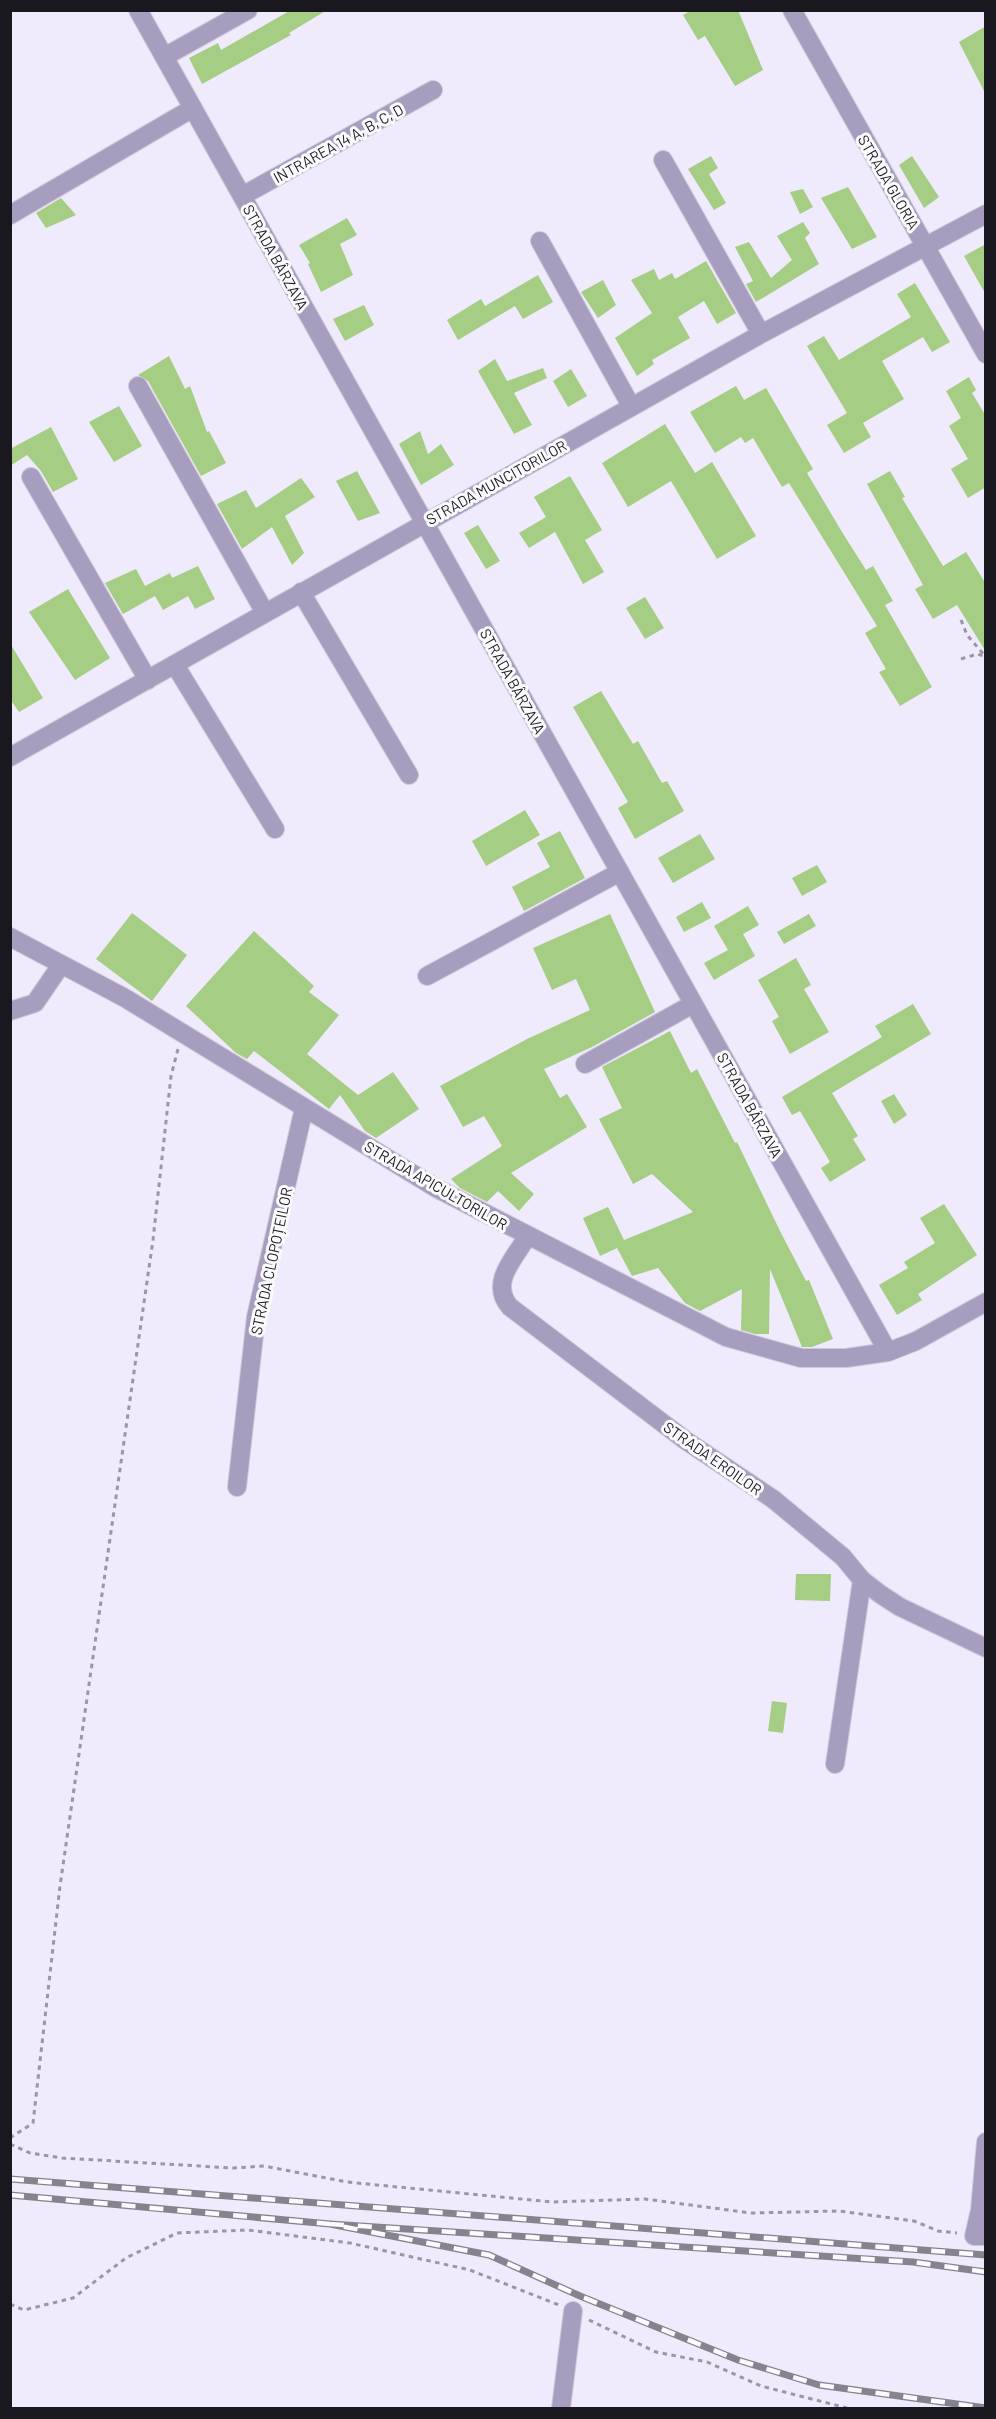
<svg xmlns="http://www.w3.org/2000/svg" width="996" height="2419" viewBox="0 0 996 2419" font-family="Barlow,sans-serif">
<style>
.building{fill:#a5cd83}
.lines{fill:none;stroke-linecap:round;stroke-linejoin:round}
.minor-casing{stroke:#cdc8d9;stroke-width:20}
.path{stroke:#9a96a3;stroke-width:3;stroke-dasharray:4.5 4.5;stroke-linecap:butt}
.minor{stroke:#a79dbe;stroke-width:18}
.rail-casing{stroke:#86838f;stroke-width:7}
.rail{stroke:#fbfafd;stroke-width:4.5;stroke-dasharray:14;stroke-linecap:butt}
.labels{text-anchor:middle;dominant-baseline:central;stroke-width:6;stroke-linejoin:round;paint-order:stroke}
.street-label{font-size:15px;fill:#1a181f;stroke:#fbfafd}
</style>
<rect width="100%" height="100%" fill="#efeafc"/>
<path class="building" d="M291,10h36l-38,23 2,2 -89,49 -13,-26 29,-15 3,7z
M692,10h46l25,60 -28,16 -30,-50 -7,4 -15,-25z
M986,26v69l-27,-53z
M711,156l7,12 -9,6 17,29 -12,7 -26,-41z
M912,156l27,41 -15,11 -25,-43z
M848,187l29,50 -25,12 -31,-51z
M803,189l10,18 -13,7 -10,-22z
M61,198l15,17 -30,13 -10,-15z
M347,218l10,17 -17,9 13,31 -32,17 -13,-28 2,-1 -11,-18z
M803,222l7,11 -5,5 14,26 -63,38 -10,-18 7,-3 -18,-34 14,-5 22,36 21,-18 -15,-24z
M986,244v51l-22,-39z
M706,261l30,52 -19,11 -13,-23 -26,16 12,21 -38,22 2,4 -17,12 -22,-38 37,-25 -21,-33 23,-11 5,11 13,-7 3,6z
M538,275l15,27 -30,17 -8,-13 -57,34 -11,-20 34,-21 4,7z
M603,280l13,25 -18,13 -17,-26z
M915,283l35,59 -18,10 -9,-15 -41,24 22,38 -41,24 8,14 -27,16 -17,-28 20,-12 -40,-67 17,-10 15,24 72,-43 -14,-23z
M364,305l10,20 -29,16 -12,-22z
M169,356l16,33 5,-3 17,46 2,-1 17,32 -25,13 -53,-95 -10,-6z
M495,359l12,22 36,-13 4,10 -33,15 18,32 -18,9 -36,-63z
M571,369l16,27 -19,11 -15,-26z
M969,377l7,13 -4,3 14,23v71l-18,11 -17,-29 17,-10 -19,-33 12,-8 -15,-27z
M736,386l8,14 22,-12 47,81 -6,4 35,59 24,38 7,-4 20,35 -8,4 47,82 -32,19 -21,-34 7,-3 -21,-36 12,-7 -88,-143 -7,4 -29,-49 -8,5 -4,-6 -26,16 -25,-41z
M119,406l23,40 -28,16 -25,-40z
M665,424l30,49 17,-11 44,74 -39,23 -46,-78 -43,26 -26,-44z
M51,427l27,52 -25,13 -12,-21 -14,-16 -17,11v-17z
M420,431l8,23 13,-10 13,21 -33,20 -22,-41z
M357,471l23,42 -22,8 -22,-40z
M890,471l15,26 -3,1 41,68 23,-14 20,32v68l-29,-47 -24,14 -18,-30 8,-4 -56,-101z
M570,476l32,54 -17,10 19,32 -21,12 -28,-52 -26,16 -10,-15 27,-16 -12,-20z
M301,478l14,19 -30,19 19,37 -12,12 -20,-38 -30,22 -25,-45 29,-14 10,18z
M478,525l22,36 -14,8 -22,-36z
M198,566l17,33 -20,10 -7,-13 -25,14 -8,-14 -32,18 -18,-31 31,-14 9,17 25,-13 2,5z
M68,589l42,69 -35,22 -46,-68z
M645,597l19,31 -19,11 -19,-31z
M10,643l33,55 -24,14 -9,-13z
M601,691l32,53 5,-3 24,42 5,-2 17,30 -49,28 -17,-31 10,-6 -55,-95z
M525,810l15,25 -54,31 -14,-25z
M560,831l25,47 -61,33 -12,-24 38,-20 -13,-24z
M700,834l15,25 -42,24 -15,-25z
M817,865l10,17 -25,14 -10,-18z
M702,902l9,16 -27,14 -8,-15z
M748,906l11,19 -16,9 12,22 -41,24 -10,-17 24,-13 -14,-24z
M132,913l55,42 -35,46 -56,-42z
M610,914l45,98 -63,35 -48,22 16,29 7,-4 20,33 -76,46 23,21 -15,17 -21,-20 -11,11 -27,-14 -9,-9 51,-33 -18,-30 -21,11 -23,-41 87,-47 63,-29 -14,-31 -24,11 -19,-42z
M809,914l7,12 -32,18 -7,-12z
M254,931l60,55 -5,6 30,23 -32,39 51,41 35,-23 26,37 -43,29 -11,-7 -25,-36 -11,14 -75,-58 -7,8 -11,-6 -50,-47z
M796,958l15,27 -7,4 25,43 -39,22 -18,-33 7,-4 -21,-37z
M913,1004l18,30 -99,59 26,43 -5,3 13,21 -36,22 -9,-14 9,-6 -30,-51 -8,4 -10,-18 100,-60 -7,-11z
M670,1031l21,42 6,-4 38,74 2,-1 44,91 25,48 3,-1 24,59 -21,8h-10l-32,-78 -1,65h-14l-14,-4 1,-41 -42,22 -15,-8 -27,-35 -26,8 -15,-28 -17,8 -17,-38 25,-11 16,33 69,-28 -41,-38 -19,10 -34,-65 23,-11 -20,-41z
M894,1094l13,21 -13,9 -13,-23z
M944,1204l33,51 -59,39 4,6 -25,15 -18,-30 29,-17 -4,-6 31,-19 -15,-25z
M796,1574h35l-1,27 -35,-1z
M772,1701l15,2 -4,30 -15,-2z"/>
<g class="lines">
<defs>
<path id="minor" d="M138,10l750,1342
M792,10l194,344
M164,57l84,-47
M663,160l98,174
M242,196l191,-106
M10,215l183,-107
M540,241l91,165
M138,386l127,227
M31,477l117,203
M301,592l108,183
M175,665l100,164
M10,757l751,-423 225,-120
M10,937l115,61 311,190 290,149 75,21h45l42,-6 28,-11 70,-39
M427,976l193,-104
M10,1011l25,-8 26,-38
M585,1064l108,-60
M527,1237c-13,22 -38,46 -17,70l175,133 88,59 70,58 19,23 18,14 20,13 86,41
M237,1487l19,-170 48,-209
M835,1764l27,-184
M986,2142l-6,68 -6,26h12
M561,2408l12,-97"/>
</defs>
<use href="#minor" class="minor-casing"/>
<path class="path" d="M961,620l6,15 19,22
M961,659l16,-5 7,2
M10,2138l23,-15 27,-237 93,-646 18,-164 7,-27
M10,2144l20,9 32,5 171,10 31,-2 83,16 205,20 93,-3 106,14 88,-2 75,10 24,10 19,2
M10,2304l14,6 49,-12 53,-40 51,-25 71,-3 102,13 120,27 89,35
M589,2320l67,32 51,10 54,24 86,22"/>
<use href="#minor" class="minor"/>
<defs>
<path id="rail" d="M10,2179l976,76
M10,2195l320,29
M986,2272l-73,-10 -583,-38 159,31 91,41 158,64 81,25 167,23"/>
</defs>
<use href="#rail" class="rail-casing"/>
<use href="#rail" class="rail"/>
</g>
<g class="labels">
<g class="street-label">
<text transform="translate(338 143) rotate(-29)">INTRAREA 14 A, B, C, D</text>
<text transform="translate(889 182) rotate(60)">STRADA GLORIA</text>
<text transform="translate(276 257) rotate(61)">STRADA BÂRZAVA</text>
<text transform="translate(496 482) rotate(-29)">STRADA MUNCITORILOR</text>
<text transform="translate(513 681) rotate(61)">STRADA BÂRZAVA</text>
<text transform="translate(750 1105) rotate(61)">STRADA BÂRZAVA</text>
<text transform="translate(436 1185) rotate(30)">STRADA APICULTORILOR</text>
<text transform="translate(271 1261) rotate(-78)">STRADA CLOPOȚEILOR</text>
<text transform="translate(713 1458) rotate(35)">STRADA EROILOR</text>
</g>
</g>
<rect width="996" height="2419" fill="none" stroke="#1a181f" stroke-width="24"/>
</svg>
